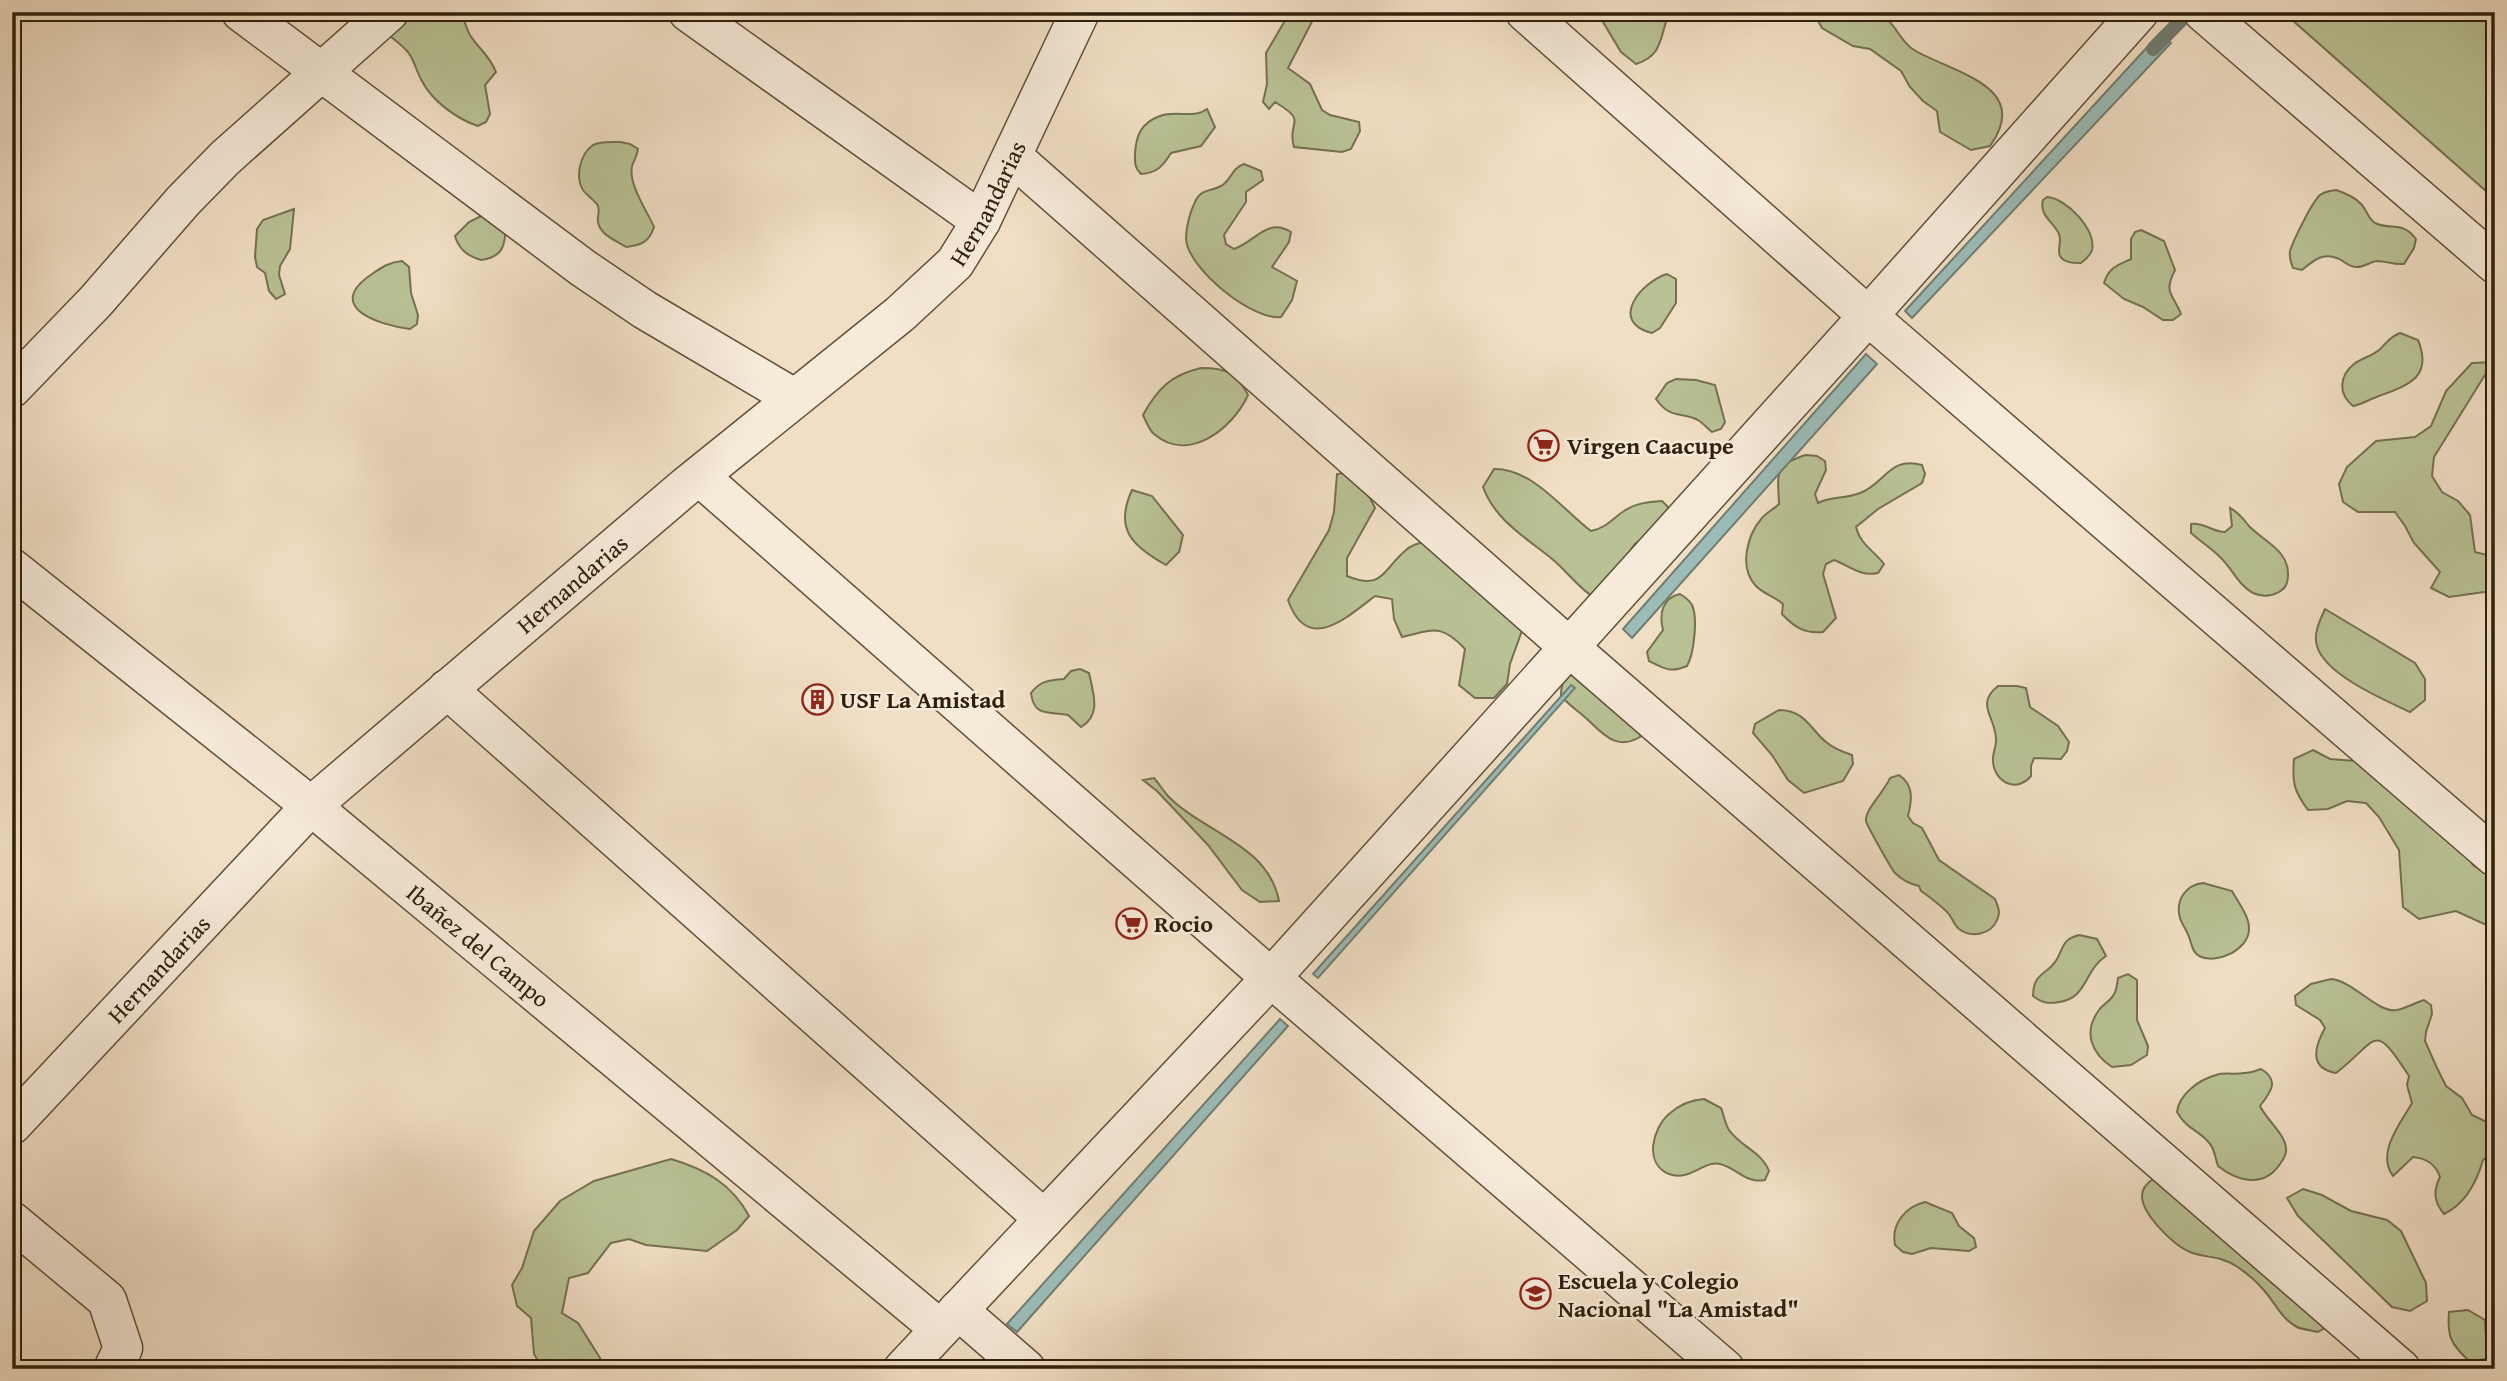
<svg xmlns="http://www.w3.org/2000/svg" width="2507" height="1381" viewBox="0 0 2507 1381" font-family="'Gentium Book Plus',serif">
<style>
.green{fill:#b9c295;stroke:#747150;stroke-width:2}
.water{fill:#9bbcb7;stroke:#707e72;stroke-width:2}
.lines{fill:none;stroke-linecap:round;stroke-linejoin:round}
.stream{stroke:#707e72;stroke-width:14}
.minor-casing{stroke:#60503a;stroke-width:41}
.minor{stroke:#f6ead9;stroke-width:38}
.labels{text-anchor:middle;dominant-baseline:central;stroke-width:5;stroke-linejoin:round;paint-order:stroke}
.street-label{font-size:24px;fill:#30200b;stroke:#f6ead9}
.poi-label{font-size:24px;font-weight:bold;fill:#30200b;stroke:#f6ead9;text-anchor:start}
</style>
<rect width="100%" height="100%" fill="#f1dfc5"/>
<filter id="stains"><feTurbulence type="fractalNoise" baseFrequency=".00286" numOctaves="4"/><feColorMatrix values="0 0 0 0 .2 0 0 0 0 .09 0 0 0 0 .02 0 0 0 .5 -.17"/></filter>
<radialGradient id="worn" r=".72"><stop offset=".6" stop-color="#630" stop-opacity="0"/><stop offset="1" stop-color="#630" stop-opacity=".3"/></radialGradient>
<path class="green" d="M386,12h67l4,3 4,-1c4,7 5,14 9,21 8,13 20,21 26,37l-11,13 5,29 -4,8 -8,4c-21,-7 -46,-25 -56,-45 -5,-8 -7,-18 -12,-26 -6,-10 -20,-18 -29,-26z
M1290,12h27l-29,56 22,16 12,26 8,5 29,7 1,9 -9,18 -9,3 -48,-5c-8,-27 16,-24 -19,-45l-6,7 -6,-7 4,-18 -1,-31z
M1597,12h73c-11,22 -5,43 -34,52l-15,-12z
M1813,12c14,0 52,-3 64,1 18,7 22,28 37,37 39,23 119,36 76,96l-19,4 -31,-18 -3,-21 -14,-10 -13,-14 -9,-16 -31,-22 -17,-3 -31,-18z
M2283,12h212v187z
M1207,109l8,18 -14,19 -30,7c-8,13 -14,20 -30,21 -7,-7 -6,-12 -6,-20 1,-19 6,-31 25,-38 15,-6 34,3 47,-7z
M620,142l10,2 8,5c-1,7 -4,11 -6,17 -4,18 15,45 22,61 -5,15 -12,18 -28,20 -9,-6 -26,-12 -28,-25 -1,-5 2,-10 0,-16 -3,-6 -11,-10 -15,-16 -8,-13 -3,-36 10,-45 7,-4 19,-3 27,-3z
M1244,164l17,7 2,9 -17,12v10l-22,33 2,9 8,5c21,-7 33,-32 57,-17l-2,10 -17,25 25,14 -5,19 -11,17c-28,4 -93,-48 -95,-78 0,-12 4,-27 9,-37 7,-16 20,-9 30,-19 8,-8 8,-15 19,-19z
M2336,190c9,3 19,7 25,14 6,6 7,15 14,19 16,8 27,-3 41,16l-2,9 -10,16c-10,1 -18,-3 -27,-3 -8,1 -14,7 -21,6 -6,0 -10,-4 -15,-7 -16,-9 -26,-1 -39,10l-9,-2c-2,-5 -4,-10 -3,-17 3,-10 22,-49 30,-56 5,-4 10,-4 16,-5z
M2047,197c19,1 50,33 45,53 -2,6 -7,10 -11,13 -7,0 -17,0 -21,-7 -3,-6 2,-15 -1,-22 -6,-13 -20,-18 -16,-34z
M294,209l-4,40 -10,17 -1,9 6,19 -9,5 -7,-8 -4,-18 -8,-6 -2,-10 2,-28 6,-9z
M491,211l15,15c-1,20 -3,31 -25,34 -13,-4 -22,-10 -26,-24l14,-14z
M2141,230l23,11 11,29c-12,23 -2,24 6,44l-8,6h-10l-20,-13 -19,-8 -20,-16c5,-16 14,-18 27,-24v-20l4,-7z
M402,261l7,6 2,26 7,22 -1,9 -7,5c-31,-4 -87,-22 -38,-55 10,-7 18,-12 30,-13z
M1667,274l9,5v24l-16,25 -8,5c-44,-11 -11,-51 15,-59z
M2400,333l18,7c15,37 -9,45 -39,56 -9,3 -16,8 -26,10 -15,-12 -14,-30 1,-42 8,-6 18,-8 25,-14 8,-7 10,-13 21,-17z
M2493,362l-59,95 -2,19 10,16 16,9 12,14 5,37 20,5v38l-11,-3 -35,5 -18,-9 9,-16 -26,-29 -9,-17 -10,-14h-37l-15,-10 -4,-18 8,-17 29,-26 39,-4 16,-11 15,-35 26,-28z
M1201,368c26,0 35,4 47,27 -15,33 -59,69 -94,39 -5,-4 -8,-13 -11,-19 15,-27 28,-40 58,-47z
M1676,379l20,1 19,5 10,37 -4,7 -9,3c-4,-3 -9,-9 -14,-12 -18,-9 -27,0 -42,-21l11,-16z
M1806,455l11,1 8,5 1,9 -11,24 3,9c13,-7 28,-4 42,-10 25,-9 29,-37 62,-28l3,9 -3,9 -44,26 -22,18c4,17 18,24 28,37l-6,9c-18,4 -28,-7 -44,-13l-8,4 -3,10 13,44 -13,14c-18,2 -29,-5 -41,-18l1,-10c-9,-8 -20,-10 -28,-19 -16,-18 -8,-50 7,-67 4,-5 12,-9 17,-14 -1,-31 -6,-39 27,-49z
M1494,469c38,-1 69,41 97,62 15,-3 21,-12 33,-20 12,-8 24,-9 38,-10l7,7 -9,17 -25,19 -39,55c-18,-11 -29,-28 -45,-41 -26,-21 -56,-38 -68,-71z
M1357,471l18,37 -28,50v18c36,15 35,-6 59,-26 7,-7 21,-9 31,-12l91,76 -18,50 -3,20 -13,14h-19l-16,-13 6,-36c-24,-26 -32,-19 -63,-12l-8,-18 -2,-20 -17,-3c-30,23 -68,58 -87,4l41,-70 5,-18 3,-38z
M1132,490l20,6 31,39 -4,17 -13,13c-34,-19 -52,-36 -34,-75z
M2230,508c10,5 13,11 19,18 14,15 40,24 39,49 0,8 -2,13 -9,17 -9,5 -17,5 -26,1 -15,-8 -21,-25 -33,-36 -9,-9 -20,-16 -29,-24v-9c13,-2 21,8 34,8l7,-6z
M1680,594c5,3 9,6 12,11 6,13 2,49 -5,61 -17,7 -22,3 -38,-5l-2,-9 16,-22c-4,-16 -1,-32 17,-36z
M2325,609l90,54 10,16v21l-15,12c-25,-12 -85,-37 -93,-66 -4,-12 3,-26 8,-37z
M1080,669l9,4c4,20 13,42 -8,54l-13,-12c-18,-4 -34,3 -37,-22 9,-12 18,-13 33,-14l7,-8z
M1572,673l71,52 -3,12c-24,14 -37,-3 -53,-18 -9,-8 -18,-14 -26,-23 0,-11 2,-17 11,-23z
M1998,686h19l9,2 4,19 28,19 11,16 -2,9 -6,8 -27,-1 -3,8v10c-14,17 -36,7 -38,-14 -1,-8 3,-14 3,-21 1,-23 -22,-36 2,-55z
M1779,710c26,0 31,19 47,32 7,6 17,10 26,13l1,9 -10,17 -39,12 -16,-13 -16,-25 -19,-22 2,-9z
M2313,750l17,9 39,3 79,63 25,40 22,15v49l-39,-18 -37,8 -16,-12 -4,-57 -20,-33 -13,-14 -19,-2 -19,8 -20,1c-14,-19 -16,-27 -14,-51z
M1899,775c15,10 13,25 9,41l5,7 9,5 17,32 56,39c3,8 6,13 2,21 -6,15 -26,18 -38,9 -6,-5 -7,-13 -13,-18 -5,-5 -20,-17 -25,-20l-2,-5c-9,-2 -17,-6 -24,-13 -3,-3 -29,-49 -29,-52 -1,-12 19,-30 24,-43z
M1154,778c5,6 9,12 14,18 36,37 100,48 111,105l-19,1 -18,-12 -34,-45 -51,-54 -14,-11z
M2203,883l29,8c6,11 18,26 17,39 -1,20 -33,35 -50,26 -7,-4 -7,-12 -10,-19 -2,-7 -7,-12 -9,-19 -5,-18 6,-33 23,-35z
M2079,935l18,4 9,17c-22,14 -18,42 -47,46 -11,2 -17,1 -26,-6 0,-24 15,-21 24,-37 7,-13 6,-20 22,-24z
M2128,974l9,6v40l11,26 -1,9 -16,10 -19,2c-21,-14 -29,-35 -13,-57 4,-6 12,-9 15,-16 3,-4 3,-11 4,-16z
M2331,979c23,2 47,35 66,31 9,-2 18,-7 27,-10l7,5 1,9 -6,18 -1,9 12,27 9,18 16,12 10,17 23,11v27l-12,7c-6,21 -18,44 -39,54 -10,-12 -11,-23 -4,-37 -4,-12 -14,-19 -27,-20l-20,19c-17,-23 7,-52 19,-73l-5,-18 2,-9c-37,-57 -30,-36 -73,-3 -28,-5 -21,-27 -11,-45l-5,-8 -24,-15 -1,-9 16,-12z
M2261,1069c19,11 10,23 -1,37 6,13 25,28 26,42 1,6 -3,12 -6,16 -16,24 -42,18 -62,2 -3,-8 -3,-16 -8,-22 -9,-13 -23,-14 -33,-32 2,-17 21,-32 39,-37 9,-3 19,0 28,-2 6,0 11,-2 17,-4z
M1704,1099l17,9c3,7 4,16 8,22 12,17 32,21 40,41l-4,9c-19,4 -28,-12 -45,-16 -16,-4 -31,18 -51,10 -26,-11 -16,-46 0,-60 10,-9 21,-14 35,-15z
M671,1159c34,10 61,25 78,57l-12,14 -30,21 -61,-6 -17,-6 -18,4 -23,30 -19,5 -7,35 16,10 22,35 4,11h-61l-9,-15 -3,-36 -14,-12 -5,-21 10,-17 12,-37 26,-30 34,-20z
M2153,1179l173,148 -8,5c-6,-2 -15,-2 -21,-5 -17,-9 -23,-27 -36,-40 -7,-8 -16,-15 -25,-21 -14,-10 -31,-8 -46,-14 -17,-7 -48,-38 -48,-56 0,-8 5,-13 11,-17z
M2303,1189l19,6 29,16 36,9 14,11 25,52 1,18 -17,10 -18,-4 -94,-91 -11,-18z
M1925,1202l27,11 7,13 15,12 2,9 -7,4 -38,-3 -19,6 -9,-2 -8,-7c-4,-21 10,-38 30,-43z
M2468,1310l17,10 2,39 -18,2c-18,-17 -22,-24 -20,-49z"/>
<path class="water" d="M2161,32l10,11 -259,275 -7,-7z
M1866,354l11,10 -245,274 -9,-9z
M1571,685l4,3 -257,290 -5,-4z
M1280,1019l8,7 -271,306 -10,-8z"/>
<g class="lines">
<path class="stream" d="M2153,49l36,-37"/>
<defs>
<g id="minor">
<path d="M241,12l342,256 62,42 149,88"/>
<path d="M688,12l293,209"/>
<path d="M1525,12l343,304 627,541"/>
<path d="M2203,12l292,252"/>
<path d="M1013,157l556,490 832,722"/>
<path d="M12,388l84,-87 87,-100 42,-43 164,-146"/>
<path d="M699,476l572,502 454,391"/>
<path id="s1" d="M12,568l299,238 629,523"/>
<path d="M447,689l597,530"/>
<path id="s2" d="M12,1125l299,-319 374,-319 215,-173 55,-51 26,-42 99,-209"/>
<path d="M12,1221l95,79 16,48 -10,21"/>
<path d="M958,1310l68,59"/>
<path d="M903,1369l368,-391 597,-662 271,-304"/>
</g>
</defs>
<use href="#minor" class="minor-casing"/>
<use href="#minor" class="minor"/>
</g>
<defs>
<symbol id="supermarket-ring" viewBox="-11 -11 22 22"><circle r="9.5" fill="#f6ead9" stroke="#8f2418" stroke-width="1.5"/><path d="M-6-5.5h2.5l.6 2H6L4.5 2H-2.5L-4.4-4H-6ZM-1.5 3.2a1.3 1.3 0 1 0 .1 0ZM3 3.2a1.3 1.3 0 1 0 .1 0Z" fill="#8f2418"/></symbol>
<symbol id="building-ring" viewBox="-11 -11 22 22"><circle r="9.5" fill="#f6ead9" stroke="#8f2418" stroke-width="1.5"/><path d="M-4-6H4V6H1V3H-1V6H-4ZM-2.5-4.3h1.7v1.8h-1.7ZM.8-4.3h1.7v1.8H.8ZM-2.5-1h1.7V.8h-1.7ZM.8-1h1.7V.8H.8Z" fill="#8f2418"/></symbol>
<symbol id="school-ring" viewBox="-11 -11 22 22"><circle r="9.5" fill="#f6ead9" stroke="#8f2418" stroke-width="1.5"/><path d="M0-5L7-2L0 1L-7-2ZM-4 1L0 2.5L4 1V4Q0 6-4 4Z" fill="#8f2418"/></symbol>
</defs>
<g fill-rule="evenodd">
<use href="#supermarket-ring" x="1526" y="428" width="35" height="35"/>
<use href="#building-ring" x="800" y="682" width="35" height="35"/>
<use href="#supermarket-ring" x="1114" y="906" width="35" height="35"/>
<use href="#school-ring" x="1518" y="1276" width="35" height="35"/>
</g>
<g class="labels">
<g class="street-label">
<text stroke="none"><textPath href="#s2" startOffset="1348">Hernandarias</textPath></text>
<text stroke="none"><textPath href="#s2" startOffset="780">Hernandarias</textPath></text>
<text stroke="none"><textPath href="#s1" startOffset="600">Ibañez del Campo</textPath></text>
<text stroke="none"><textPath href="#s2" startOffset="214">Hernandarias</textPath></text>
</g>
<g class="poi-label">
<text x="1567" y="445">Virgen Caacupe</text>
<text x="840" y="699">USF La Amistad</text>
<text x="1154" y="923">Rocio</text>
<text x="1558" y="1280">Escuela y Colegio<tspan x="1558" dy="28">Nacional "La Amistad"</tspan></text>
</g>
</g>
<rect width="2507" height="1381" fill="none" stroke="#f1dfc5" stroke-width="42"/>
<rect x="14" y="14" width="2479" height="1353" fill="none" stroke="#30200b" stroke-width="3.5"/>
<rect x="21" y="21" width="2465" height="1339" fill="none" stroke="#30200b" stroke-width="2"/>
<rect width="100%" height="100%" filter="url(#stains)"/>
<rect width="100%" height="100%" fill="url(#worn)"/>
</svg>
